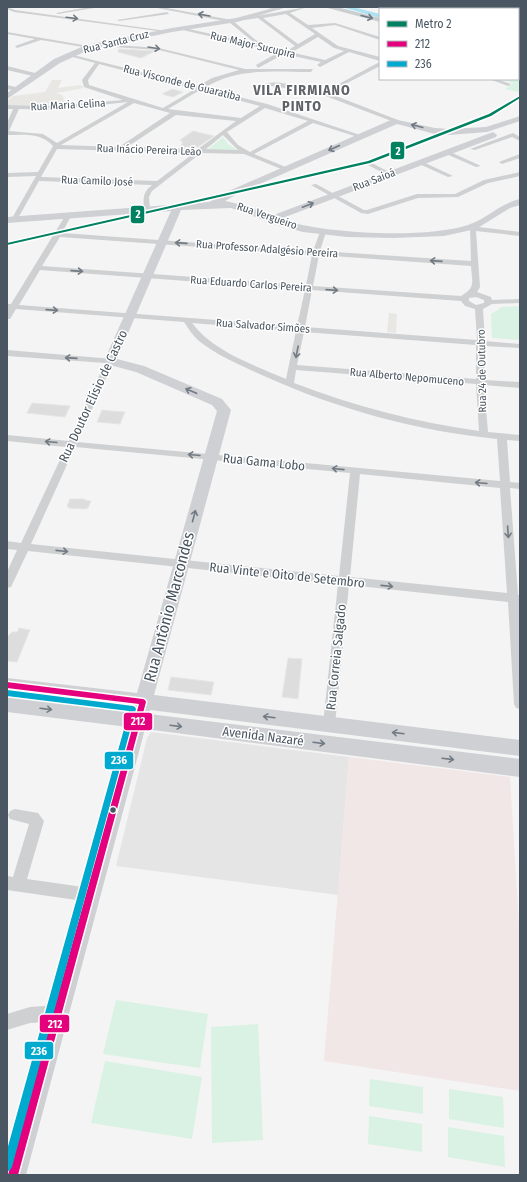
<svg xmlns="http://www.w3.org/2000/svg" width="527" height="1182" viewBox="0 0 527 1182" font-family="'Fira Sans Condensed',sans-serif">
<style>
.commercial{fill:#e8e7e3}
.education{fill:#e6e5e6}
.medical{fill:#f1e7e6}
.green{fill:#d9f2e3}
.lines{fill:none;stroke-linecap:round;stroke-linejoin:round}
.river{fill:#aee2f0;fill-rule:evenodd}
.building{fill:#ddddde;stroke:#e5e6e7}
.street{fill:#ced0d2;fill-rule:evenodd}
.secondary{fill:#ced0d4;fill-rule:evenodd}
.primary{fill:#caced1;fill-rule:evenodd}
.bus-1-casing{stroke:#fff;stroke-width:3}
.bus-2-casing{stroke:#fff;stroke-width:3}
.bus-1{fill:#e5007d;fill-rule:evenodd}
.bus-2{fill:#00a9ce;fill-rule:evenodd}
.metro-1-casing{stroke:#fff;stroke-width:3}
.metro-1{fill:#008162;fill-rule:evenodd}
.oneway{stroke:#727b83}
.oneway2{stroke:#707a83}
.oneway3{stroke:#727b84}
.bus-dot{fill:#4a5661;stroke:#fff;stroke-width:1.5}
.labels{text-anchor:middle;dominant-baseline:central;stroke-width:3;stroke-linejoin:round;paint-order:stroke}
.far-street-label{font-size:11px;fill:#4a5661;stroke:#fff}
.street-label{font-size:13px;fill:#4a5661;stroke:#fff}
.far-district-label{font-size:14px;font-weight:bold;letter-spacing:1px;fill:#5f6368;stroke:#fff}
.near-street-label{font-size:16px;fill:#4a5661;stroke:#fff}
.line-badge{stroke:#fff;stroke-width:1.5}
.badge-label{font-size:11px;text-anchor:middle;font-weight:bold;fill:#fff}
</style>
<rect width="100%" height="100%" fill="#f4f4f4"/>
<path class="commercial" d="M52,80h10l-4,8 23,-3 3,3 -28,5 6,2 5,11 -60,-1v-4l6,-5 32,-4z
M389,313l8,1 -1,19 -9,-1z"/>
<path class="education" d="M151,732l198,25 -11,138 -222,-29 31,-128z"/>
<path class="medical" d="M349,757l161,20 10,166v148l-196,-30z"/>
<path class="green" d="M520,71v20l-2,1 -13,-3 8,-6 -10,-3 15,-1v-7z
M223,137l5,7 9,6 -29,-1z
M520,306v34l-28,-2 -1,-24 7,-4 3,-3z
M116,1000l92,14 -8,54 -97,-14z
M258,1024l5,116 -51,3 -1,-116z
M105,1061l97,16 -10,62 -101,-16z
M370,1079l53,8v27l-54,-8z
M449,1089l54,8 1,31 -55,-9z
M369,1116l53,8v28l-54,-8z
M448,1127l56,9 1,31 -57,-10z"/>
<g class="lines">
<path class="river" d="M342,7h11l27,7v4z
M518,48h2v4h-2z"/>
</g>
<path class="building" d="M119,49l36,2 -14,7 -23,-6z
M172,89l11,3 -10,5 -11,-3z
M193,131l21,5 -16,11h-18l3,-5 -3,-2z
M32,403l38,3 -5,11 -38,-4z
M102,410l9,1 14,1 -5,12 -23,-2z
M70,499h15l-1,1 7,1 -3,7 -3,1 -16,-1 -2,-2z
M19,628l11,2 -13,32 -10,-1v-24l5,-5h5z
M288,658l14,1 -4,40 -16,-2z
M171,677l43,5 -3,13 -43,-5z"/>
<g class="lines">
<path class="street" d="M7,7l8,3 152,21 -2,1 -151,-20 -7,-3z
M89,7h11l-42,7 -2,-1z
M152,7h9l71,13 31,26 62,14 19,-9 -10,-3 -16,-11 -24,14h-4v-2l5,-3 -37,-28 -21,3 -2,-1 72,-13 -17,6 18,12 27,-2 45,14v3l-45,-15 -23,3 26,18 42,11v4l-31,-9 -29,15 -3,-2 4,-3 -37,-8 -26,14 -2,-3 23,-13 -101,-23 2,-2 76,17 -27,-22zM286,14l29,20 -17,10 -35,-26z
M263,7l17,2 -2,1z
M429,7h4l1,2h-4z
M520,7v3l-4,-1z
M167,12l2,2 -50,7 -2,-1z
M518,27h2v3h-2z
M7,32l82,14 2,1 -2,1 -48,-8 -24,8 -2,-2 20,-7 -28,-5z
M101,44l58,4 86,21h68l-2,3c-38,0 -73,-5 -107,16l63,16 96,32 -5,1 -45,-14 -59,31 34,14 1,1 -3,2 -42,-17 -43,-1 -49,38 -3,6 1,12 -3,2 -3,-2c-1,-11 -1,-17 8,-24l-113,-4 -22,39 -5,1 -1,-1 25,-44 -29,1v-4l31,-1 15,-26c-12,-14 -30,-11 -46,-11v-12l6,-14h-6v-4l46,1 70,-6 -39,-13 -2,-7 13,-17 -26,-7v-2l129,32 14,-8 27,-8 -80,-20 -60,-4zM99,64l96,25 -32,19 -74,-23 -1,-5zM200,90l60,16 -19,12 -73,-9zM128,102l-71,41 -14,-9 -34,-3 10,-22 34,1zM134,103l36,10 -51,34 -58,-2zM265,108l43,13 -58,31 -12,-7 -11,-13zM176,115l60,6 -38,28 -71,-2zM223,135l15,15 -32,-1zM57,149l137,4 -37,28 -116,-4z
M520,56v4l-2,1v-4z
M380,62v4l-52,27 70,27v2h-4l-79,-30 -52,-7c12,-8 45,5 58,6 9,0 47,-24 59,-29z
M7,66l32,8 1,1 -3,2 -30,-7z
M520,66v4l-2,1v-4z
M489,79h8l14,5 -3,2z
M7,85l13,3 1,1 -3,2 -11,-2z
M513,133l7,4v4l-8,-4 -37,13 -5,-1z
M444,151h4l33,15 -5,1 -32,-14z
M520,154v4l-18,6 -3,-2z
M368,161l23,12 1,1 -5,1 -21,-11 -1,-1z
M417,161h4l32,15 -5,1 -31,-14z
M520,172v4l-32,7 -30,14 -40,1 -50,16 -7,-1 -50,-28 5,-1 48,26h3l50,-16h38l29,-14z
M68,214l3,2 -9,17 251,18 7,-19 3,-2 3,2 -6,19 151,10 -1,-35 50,6v4l-44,-5 4,56 -3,5 14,5 1,3 28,-1v4l-28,1 -9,5 2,32 35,3v4l-35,-2 -1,34 36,2v6l-36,-3 4,47 32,3v6l-13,-1 3,42 10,1v6l-10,-1 8,107h2v114l-4,-1 -2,-4 -6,-102 -159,-17 -14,139 -2,4 -4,1 -4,-1 -2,-4 15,-140 -310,-33 -17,36 -4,1v-16l10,-22 -10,-1v-8l14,2 45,-96 -59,-6v-6l62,6 36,-78 -98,-7v-6l106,9 1,2 -37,81 423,39 -3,-42c-80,-8 -160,-30 -233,-63 -22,-10 -46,-20 -65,-35 -6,-5 -11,-13 -15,-19l-168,-13 -6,10h-3l1,-11 -1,-4h4l54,-88zM60,237l252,18 -6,30 -264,-19zM319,255l152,11c1,16 5,22 -10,30l-148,-10zM40,270l265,20 -8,36 -278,-21zM312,290l149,11 4,5 10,3 2,31 -172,-13zM476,297l8,3v3l-8,2 -7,-4v-3zM192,323l104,8 -10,48c-32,-14 -72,-27 -94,-56zM304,332l172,13v34l-179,-14zM296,370l180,14 3,47c-64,-9 -125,-25 -185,-48zM75,447l275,26 -11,103 -308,-32zM360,474l140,14 7,105 -157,-16z
M15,809l23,4 6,8 -17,58 63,9 5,2 2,5 -2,5 -5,2 -83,-12v-14l6,1 16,-53 -19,-5 -2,-4 2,-4z
M58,1005l6,2 2,6 -2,6 -6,2 -28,2 -23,7v-16l23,-7z"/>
<path class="secondary" d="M277,7h10l-50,15 -65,10 -81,17 -31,14 -53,36v-6l47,-34 32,-14 86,-17 64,-10z
M520,116v5l-33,11 -38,3 -14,-1 -38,-10 -160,70 -12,7 23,5 23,10 222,-84 4,3 -1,2 -216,82c42,15 146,20 188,6 19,-6 31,-21 52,-26v6l-10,3 -34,21 -32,7 -51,2 -46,-1 -44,-5 -29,-8 -43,-16 -50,2 -64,149 27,7 78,33 9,11 -77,285 366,45v16l-370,-46 -1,4 371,45v18l-375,-48 -119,446h-19v-24l121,-424 -121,-15v-16l125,16 1,-4 -126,-16v-14l130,15 80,-282 -5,-6 -76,-33 -30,-8 -2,-3 67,-150 -164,12v-6l202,-15 22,-12 162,-71 42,9 14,1 37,-2z"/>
<path class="primary" d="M324,7h13l43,11v4z
M518,52h2v5h-2z"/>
<defs>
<path id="bus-1" d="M7,682l136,17 2,1 1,2 -128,473h-10l131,-471 -132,-16z"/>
<path id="bus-2" d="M7,690l126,16 2,1 1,2 -124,458 -2,3 -3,2v-22l122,-439 -122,-15z"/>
</defs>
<use href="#bus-1" class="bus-1-casing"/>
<use href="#bus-2" class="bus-2-casing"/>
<use href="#bus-1" class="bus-1"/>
<use href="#bus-2" class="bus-2"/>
<defs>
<path id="metro-1" d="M520,96v2l-29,18 -121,47 -363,82v-2l361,-82 121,-47z"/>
</defs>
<use href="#metro-1" class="metro-1-casing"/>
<use href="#metro-1" class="metro-1"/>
</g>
<defs><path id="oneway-shaft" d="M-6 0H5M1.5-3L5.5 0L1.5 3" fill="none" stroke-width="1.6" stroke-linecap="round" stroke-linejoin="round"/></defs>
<g class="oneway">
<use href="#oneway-shaft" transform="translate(204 15) rotate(-170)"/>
<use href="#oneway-shaft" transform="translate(72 18) rotate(7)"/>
<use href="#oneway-shaft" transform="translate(154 48) rotate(9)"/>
<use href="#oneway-shaft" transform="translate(181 243) rotate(-176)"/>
<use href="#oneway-shaft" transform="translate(436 261) rotate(-176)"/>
<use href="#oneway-shaft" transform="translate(77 271) rotate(4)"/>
<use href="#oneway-shaft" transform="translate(332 290) rotate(4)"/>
<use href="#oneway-shaft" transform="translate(52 310) rotate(4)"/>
<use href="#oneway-shaft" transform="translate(297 352) rotate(101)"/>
<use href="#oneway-shaft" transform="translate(71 358) rotate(-176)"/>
<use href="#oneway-shaft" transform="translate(51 442) rotate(-175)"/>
<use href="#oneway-shaft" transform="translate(194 455) rotate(-175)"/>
<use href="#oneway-shaft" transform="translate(338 469) rotate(-174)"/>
<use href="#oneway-shaft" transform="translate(481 483) rotate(-175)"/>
<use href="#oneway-shaft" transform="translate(508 532) rotate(86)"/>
<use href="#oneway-shaft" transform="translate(62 551) rotate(6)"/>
<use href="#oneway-shaft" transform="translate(387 586) rotate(6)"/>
</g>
<use class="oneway2" href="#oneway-shaft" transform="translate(367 17) rotate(14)"/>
<g class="oneway3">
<use href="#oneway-shaft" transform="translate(417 126) rotate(-166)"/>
<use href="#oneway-shaft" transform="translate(334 148) rotate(156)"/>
<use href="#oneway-shaft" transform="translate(308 205) rotate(-21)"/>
<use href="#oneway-shaft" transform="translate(191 391) rotate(-157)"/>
<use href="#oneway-shaft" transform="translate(194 516) rotate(-75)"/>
<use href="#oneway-shaft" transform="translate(46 709) rotate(7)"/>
<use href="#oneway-shaft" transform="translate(269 717) rotate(-173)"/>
<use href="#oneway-shaft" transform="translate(176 726) rotate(7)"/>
<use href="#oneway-shaft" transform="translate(398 733) rotate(-173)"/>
<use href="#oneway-shaft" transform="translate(319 743) rotate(7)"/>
<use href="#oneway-shaft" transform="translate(448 759) rotate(7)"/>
</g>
<circle class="bus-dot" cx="113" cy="810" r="3.5"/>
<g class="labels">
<g class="far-street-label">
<text transform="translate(116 42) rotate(-14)">Rua Santa Cruz</text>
<text transform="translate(253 45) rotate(13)">Rua Major Sucupira</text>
<text transform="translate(182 83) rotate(14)">Rua Visconde de Guaratiba</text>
<text transform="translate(68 105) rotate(-3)">Rua Maria Celina</text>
<text transform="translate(149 150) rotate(2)">Rua Inácio Pereira Leão</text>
<text transform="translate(374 180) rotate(-21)">Rua Saioá</text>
<text transform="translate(97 181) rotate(2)">Rua Camilo José</text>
<text transform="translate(267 216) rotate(19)">Rua Vergueiro</text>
<text transform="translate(267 249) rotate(4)">Rua Professor Adalgésio Pereira</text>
<text transform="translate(251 284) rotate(4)">Rua Eduardo Carlos Pereira</text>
<text transform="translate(263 326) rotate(4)">Rua Salvador Simões</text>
<text transform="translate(482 371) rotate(-91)">Rua 24 de Outubro</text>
<text transform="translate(407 377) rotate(5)">Rua Alberto Nepomuceno</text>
</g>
<g class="street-label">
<text transform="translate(93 396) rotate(-65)">Rua Doutor Elísio de Castro</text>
<text transform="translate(264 462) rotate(6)">Rua Gama Lobo</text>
<text transform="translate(287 575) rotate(6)">Rua Vinte e Oito de Setembro</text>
<text transform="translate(336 657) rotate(-84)">Rua Correia Salgado</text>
<text transform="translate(263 736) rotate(7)">Avenida Nazaré</text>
</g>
<g class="far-district-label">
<text x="302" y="90">VILA FIRMIANO<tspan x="302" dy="16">PINTO</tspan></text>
</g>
<g class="near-street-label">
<text transform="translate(169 607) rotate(-75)">Rua Antônio Marcondes</text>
</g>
</g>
<g class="line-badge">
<rect x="390" y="141" width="15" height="19" rx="4" fill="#008162"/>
<rect x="130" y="205" width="15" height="19" rx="4" fill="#008162"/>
<rect x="123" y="712" width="30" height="19" rx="4" fill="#e5007d"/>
<rect x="104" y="751" width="30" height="19" rx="4" fill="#00a9ce"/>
<rect x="39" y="1014" width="31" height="19" rx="4" fill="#e5007d"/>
<rect x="24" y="1041" width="30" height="19" rx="4" fill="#00a9ce"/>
</g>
<g class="badge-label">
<text x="398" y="155">2</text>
<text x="138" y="218">2</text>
<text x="138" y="725">212</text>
<text x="119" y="764">236</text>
<text x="55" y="1028">212</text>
<text x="39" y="1055">236</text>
</g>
<rect width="527" height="1182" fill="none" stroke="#4a5661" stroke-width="16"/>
<rect x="379" y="8" width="140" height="72" fill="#ffffff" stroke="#b7bbc0"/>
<rect x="387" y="21" width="20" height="6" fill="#008162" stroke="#b7bbc0"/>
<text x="415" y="28" font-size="12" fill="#4a5661">Metro 2</text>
<rect x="387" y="41" width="20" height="6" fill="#e5007d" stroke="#b7bbc0"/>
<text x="415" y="48" font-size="12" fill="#4a5661">212</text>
<rect x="387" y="61" width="20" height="6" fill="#00a9ce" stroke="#b7bbc0"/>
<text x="415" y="68" font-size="12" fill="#4a5661">236</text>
</svg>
